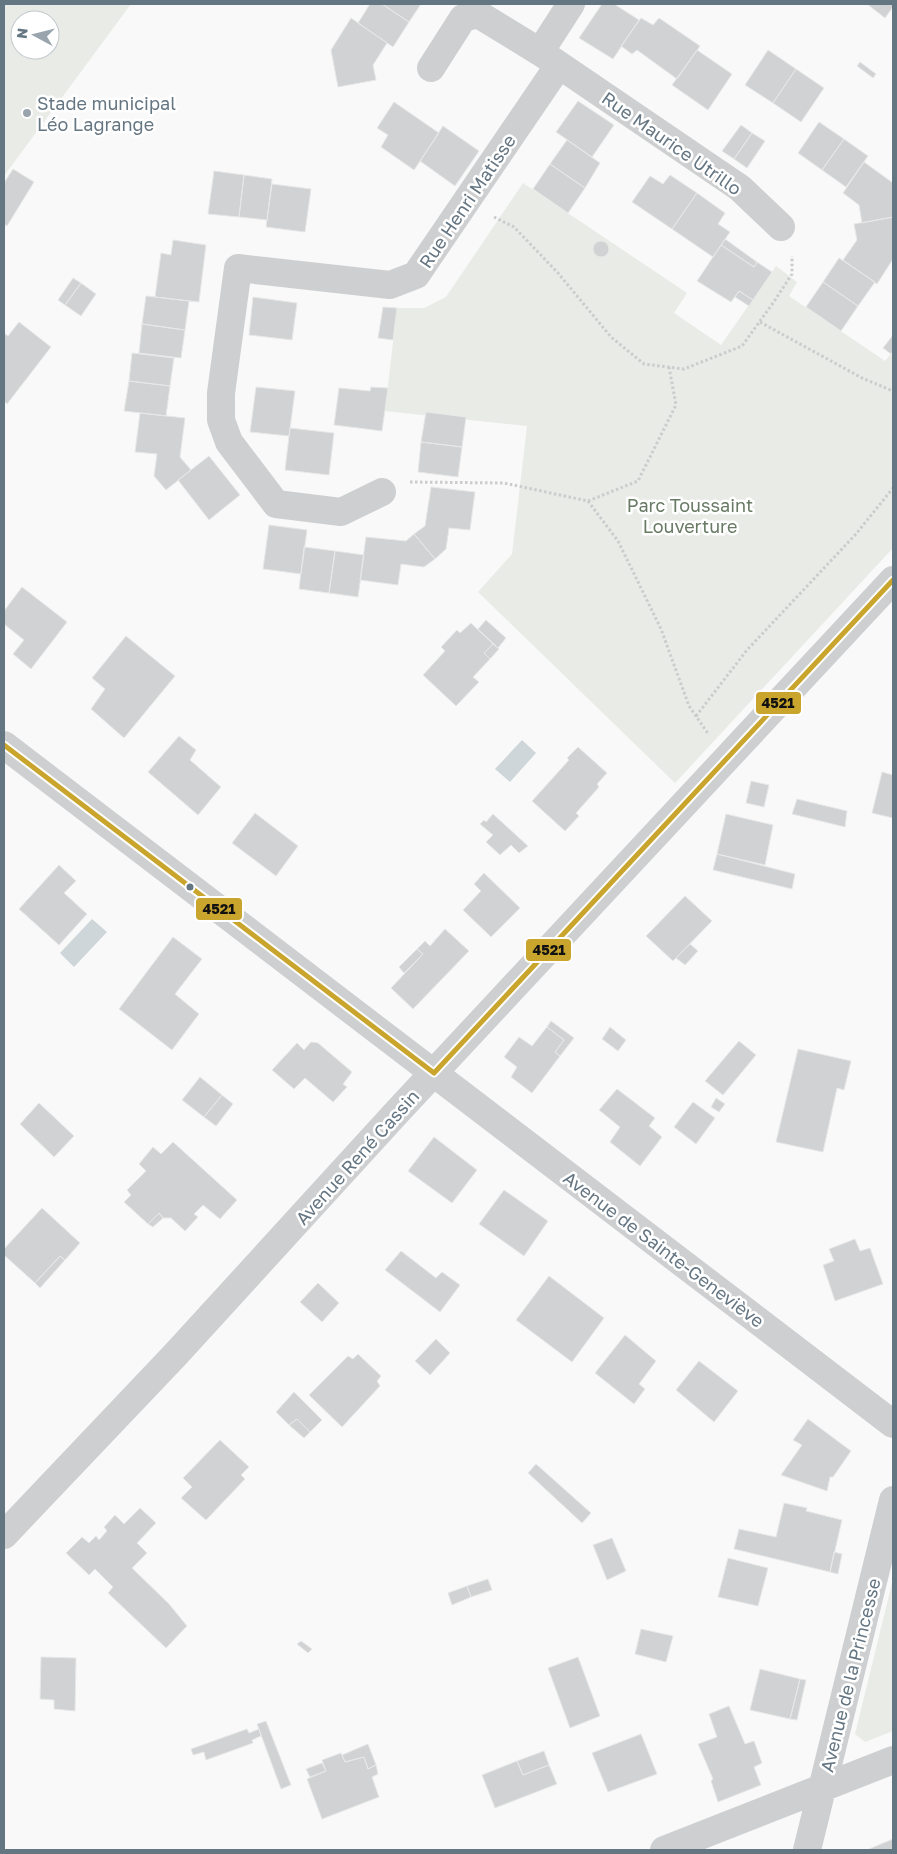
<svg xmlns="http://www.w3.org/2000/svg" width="897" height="1854" viewBox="0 0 897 1854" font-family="'Golos Text',sans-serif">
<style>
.green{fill:#e8ebe6;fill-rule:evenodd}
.water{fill:#ced6d9}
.building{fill:#d0d2d3;stroke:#e8e8e8}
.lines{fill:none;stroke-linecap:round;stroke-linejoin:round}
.path{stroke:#cbcccd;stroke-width:3;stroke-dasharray:2.5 2.5;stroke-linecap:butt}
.street{stroke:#cecfd0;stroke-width:28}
.bus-1-casing{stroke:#fff;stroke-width:9}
.bus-1{stroke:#c9a52e;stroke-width:5}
.poi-dot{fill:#99a4ac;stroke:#fff;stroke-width:2}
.bus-dot{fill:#657683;stroke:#fff;stroke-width:2}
.labels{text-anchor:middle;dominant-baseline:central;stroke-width:5;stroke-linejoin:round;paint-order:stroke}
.poi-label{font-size:18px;fill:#657683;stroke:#fff;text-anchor:start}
.street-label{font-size:18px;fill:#657683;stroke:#fff}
.park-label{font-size:18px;fill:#687a64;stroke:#fff}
.line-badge{stroke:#fff;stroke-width:2}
.pale-badge-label{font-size:14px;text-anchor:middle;font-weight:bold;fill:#111}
</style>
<rect width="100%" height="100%" fill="#f9f9f9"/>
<path class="green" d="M4,4h127l-127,172zM20,20h30v30h-30z
M523,183l164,110 -13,20 47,32 55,-79 21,16 -8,14 96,65 8,-10v197l-218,235 -197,-191 34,-38 15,-128 -142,-15 12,-103h27l22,-11z
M893,1579v152l-28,11 -10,-8z"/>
<path class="water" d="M522,740l14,13 -26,29 -15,-13z
M92,919l15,13 -33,35 -14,-14z"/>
<path class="building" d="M370,4h12l27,18 -16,25 -35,-24z
M382,4h39l-12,18z
M602,4h12l25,16 -26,39 -34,-21z
M867,4h26v3l-8,11z
M351,18l36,25 -14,22 3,15 -38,7 -7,-37z
M641,18l12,7 6,-7 41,28 -23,33 -40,-29 -5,4 -11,-8z
M697,50l35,24 -24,36 -36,-25z
M768,50l28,19 -23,34 -28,-18z
M860,62l16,12 -3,4 -16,-12z
M796,69l28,19 -23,34 -28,-19z
M578,101l36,24 -22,32 -36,-25z
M394,102l45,31 -25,37 -33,-23 7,-12 -11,-7z
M819,122l25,17 -22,31 -24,-17z
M741,125l11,8 -18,26 -12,-8z
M443,126l36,25 -24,35 -35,-25z
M752,133l13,8 -18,27 -13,-9z
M844,139l24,17 -22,31 -24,-17z
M567,140l33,23 -15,25 -35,-24z
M864,162l29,21v34l-31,6 -3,-18 -16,-12z
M550,164l35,24 -17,25 -35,-24z
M13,169l21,13 -27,44 -3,-2v-41z
M214,171l30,4 -5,42 -31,-3z
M244,175l28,4 -5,41 -28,-3z
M670,175l27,18 -25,36 -40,-27 18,-26 13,8z
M272,184l39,5 -6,43 -39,-5z
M697,193l28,20 -7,11 12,8 -17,25 -41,-28z
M893,217v42l-16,25 -34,-24 14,-20 -3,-16z
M725,239l32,23 -3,5 -33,-22z
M173,240l33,5 -7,57 -44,-5 6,-44 10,2z
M593 249a8 8 0 1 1 16 0a8 8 0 1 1-16 0Z
M721,245l33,22 3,-5 15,10 -19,28 -14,-9 -8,11 -34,-21z
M839,258l36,24 -17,24 -35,-24z
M73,278l8,5 -16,22 -7,-5z
M823,282l35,24 -17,25 -35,-24z
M81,283l15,11 -15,22 -16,-11z
M739,291l14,9 -4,6 -14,-9z
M146,296l43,5 -4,29 -43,-6z
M253,297l44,6 -5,37 -43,-5z
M383,307l14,1 -4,32 -15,-2z
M19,322l32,25 -44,57 -3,-3v-68l4,3z
M142,324l43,6 -4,28 -42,-5z
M893,335v16l-2,3 -8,-6z
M132,353l42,5 -4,28 -41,-5z
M129,381l41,5 -4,30 -42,-5z
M256,387l39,4 -6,45 -39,-4z
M371,387l17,1 -6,43 -48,-6 5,-37 31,3z
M426,412l40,5 -4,30 -41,-5z
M140,413l45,5 -5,39 11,13 -25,20 -12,-14 3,-22 -22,-2z
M290,428l44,5 -5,42 -44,-5z
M421,442l41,5 -4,30 -40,-5z
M209,456l31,39 -31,25 -31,-40z
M431,487l44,5 -5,38 -21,-2 -3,21 -11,10 -21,-25 11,-8z
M269,525l38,5 -6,44 -38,-5z
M414,534l21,25 -11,8 -23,-3 -3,21 -38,-5 6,-43 40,4z
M304,547l31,4 -6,42 -30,-4z
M335,551l29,4 -6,42 -29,-4z
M22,587l45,35 -36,47 -18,-15 11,-14 -20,-16v-13z
M486,620l20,18 -8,10 -20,-19z
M471,623l22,21 -9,9 6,6 -17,18 6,5 -23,24 -33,-31 22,-24 -4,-4 16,-17 3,3z
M126,636l49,40 -51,62 -33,-29 14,-20 -13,-11z
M493,644l6,5 -9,10 -6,-6z
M179,736l17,14 -6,10 31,27 -23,28 -50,-43z
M578,747l29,26 -10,11 2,3 -23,26 3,3 -14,15 -33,-30 37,-41 -2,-2z
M882,772l11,3v43l-21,-5z
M751,781l18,4 -5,22 -18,-4z
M797,799l50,12 -2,16 -53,-13z
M255,813l43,33 -22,30 -44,-33z
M493,814l35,32 -9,7 -8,-8 -11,10 -14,-13 7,-7 -13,-11 4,-4 2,2z
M726,814l47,11 -8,40 -48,-11z
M717,854l78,20 -3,15 -79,-19z
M59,865l17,16 -12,12 23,21 -28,31 -40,-36z
M484,873l36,35 -29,29 -28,-27 18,-19 -7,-7z
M685,896l27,25 -39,40 -27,-25z
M445,929l24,22 -56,58 -22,-21 32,-34 -6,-5 8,-8 5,5z
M173,937l29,22 -27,35 24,20 -27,36 -53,-41z
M690,944l8,7 -13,14 -9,-7z
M417,949l6,5 -19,19 -5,-6z
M551,1021l23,17 -14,18 -5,-4 9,-12 -17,-13z
M547,1027l17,13 -9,12 5,4 -28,37 -21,-16 6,-10 -13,-10 15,-20 13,9z
M610,1027l16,13 -8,11 -16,-12z
M739,1041l17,14 -33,40 -18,-14z
M311,1042l7,1 34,29 -9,12 4,3 -14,15 -28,-24 -11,11 -22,-19 25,-27 7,7z
M798,1049l53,12 -7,29 -7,-2 -14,64 -47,-10z
M200,1077l22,18 -18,22 -22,-17z
M617,1089l38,29 -6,8 13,11 -22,29 -30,-24 10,-15 -21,-17z
M222,1095l11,9 -17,22 -12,-9z
M716,1098l9,6 -6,8 -8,-5z
M693,1102l22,16 -19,26 -22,-17z
M39,1103l35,33 -20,21 -34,-33z
M434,1137l43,33 -25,33 -44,-32z
M173,1142l64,58 -17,19 -17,-14 -9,9 4,3 -13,14 -14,-13h-8l-4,-5 -11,11 -24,-22 7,-7 -4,-5 19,-19 -7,-7 14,-17 8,7z
M504,1190l44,31 -24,35 -45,-32z
M42,1208l38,35 -15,17 -5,-4 -25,27 -31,-28v-6z
M159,1213l4,5 -10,9 -5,-3z
M855,1239l5,12 10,-3 13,36 -48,17 -12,-36 11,-4 -5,-12z
M401,1251l35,27 6,-6 18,13 -20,27 -55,-42z
M60,1256l5,4 -25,28 -5,-5z
M549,1276l55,42 -32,44 -56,-42z
M318,1283l21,20 -17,19 -22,-20z
M625,1335l31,26 -17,23 6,5 -11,15 -39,-31z
M436,1339l14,14 -20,22 -15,-14z
M358,1354l23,22 -4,5 3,5 -38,41 -33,-32 39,-39 5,3z
M699,1361l39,30 -24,31 -38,-32z
M294,1392l28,28 -12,12 -13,-13 -8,6 -13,-13z
M297,1419l13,13 -6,6 -15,-13z
M808,1419l43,32 -18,26h-3l-3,14 -46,-16 21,-30 -9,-5z
M220,1440l29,27 -8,8 4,4 -39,41 -25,-22 11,-11 -9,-9z
M536,1464l55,49 -9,10 -54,-50z
M784,1503l23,5 -1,3 36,9 -12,52 -96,-23 5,-20 37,8z
M140,1508l16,15 -19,20 10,10 -15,15 37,36 18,22 -21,22 -58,-55 5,-6 -18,-18 -6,6 -23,-22 16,-16 7,6 7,-7 3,4 8,-9 -3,-4 11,-12 9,9z
M612,1538l14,33 -19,9 -14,-35z
M834,1552l8,2 -4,20 -8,-2z
M728,1558l40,10 -10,38 -40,-9z
M488,1579l4,11 -21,7 -4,-11z
M467,1586l4,11 -19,8 -4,-12z
M641,1629l32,7 -7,26 -31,-8z
M301,1641l11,8 -4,4 -11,-9z
M41,1657l35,1 -1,53 -21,-2v-9l-14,-1z
M578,1657l22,59 -30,12 -22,-60z
M760,1669l40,10 -10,40 -40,-9z
M800,1679l6,1 -9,40 -7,-1z
M729,1706l16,38 9,-3 8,22 -8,4 7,18 -43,17 -7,-21 2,-2 -15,-35 19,-7 -8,-23z
M266,1721l25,64 -10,4 -24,-65z
M247,1729l2,4 10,-4 2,7 -9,4 1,3 -47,17 -2,-8 -11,3 -2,-6z
M641,1734l16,40 -49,18 -16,-39z
M368,1744l8,21 -8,4 -4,-12 -19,5 -3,-7z
M544,1751l5,14 -26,10 -6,-14z
M341,1753l4,9 19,-5 4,12 8,-4 2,9 -6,3 7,20 -57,22 -15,-40 19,-8 -4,-11z
M517,1761l6,14 26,-10 8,19 -62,24 -13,-33z
M322,1763l4,8 -16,6 -4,-8z
M893,1839v11h-23l-1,-1z"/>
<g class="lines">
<path class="path" d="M494,217l20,10 44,46 53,64 33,27 40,5 58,-23 31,-43 19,-29v-18
M760,322l102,56 31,13
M410,482l94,1 84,18 50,-20 38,-76 -7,-38
M588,501l30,40 43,88 28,77 20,29
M696,716l51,-66 109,-116 37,-46"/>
<path class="street" d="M540,52l31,-48
M431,68l32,-50 15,-4 62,38 200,136 41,39
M382,492l-41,20 -65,-8 -47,-62 -8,-22v-27l17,-125 152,17 26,-10 143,-210
M4,745l889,679
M4,1535l172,-181 222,-243 495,-531
M664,1850l229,-90
M807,1850l86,-350"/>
<defs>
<path id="bus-1" d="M4,745l430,328
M434,1073l459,-493"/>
</defs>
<use href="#bus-1" class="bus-1-casing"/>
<use href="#bus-1" class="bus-1"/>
</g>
<circle class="poi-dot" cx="27" cy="113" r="5"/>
<circle class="bus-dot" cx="190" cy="887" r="4.5"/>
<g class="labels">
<g class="poi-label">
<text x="37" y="103">Stade municipal<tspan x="37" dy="21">Léo Lagrange</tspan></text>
</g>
<g class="street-label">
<text transform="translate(672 143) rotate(35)">Rue Maurice Utrillo</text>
<text transform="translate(467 201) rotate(-56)">Rue Henri Matisse</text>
<text transform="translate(357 1157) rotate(-48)">Avenue René Cassin</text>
<text transform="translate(664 1249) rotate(37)">Avenue de Sainte-Geneviève</text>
<text transform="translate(850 1675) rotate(-76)">Avenue de la Princesse</text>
</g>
<g class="park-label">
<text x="690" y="505">Parc Toussaint<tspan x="690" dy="21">Louverture</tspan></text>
</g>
</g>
<g class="line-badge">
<rect x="755" y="691" width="47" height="24" rx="5" fill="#c9a52e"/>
<rect x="195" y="897" width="48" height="24" rx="5" fill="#c9a52e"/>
<rect x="525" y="938" width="47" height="24" rx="5" fill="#c9a52e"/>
</g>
<g class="pale-badge-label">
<text x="778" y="708">4521</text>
<text x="219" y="914">4521</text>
<text x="549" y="955">4521</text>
</g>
<rect width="897" height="1854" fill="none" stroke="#657683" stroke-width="10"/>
<g transform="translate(35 35) rotate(277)"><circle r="24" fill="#ffffff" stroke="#c1c8cd"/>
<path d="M0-4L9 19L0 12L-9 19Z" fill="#99a4ac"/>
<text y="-8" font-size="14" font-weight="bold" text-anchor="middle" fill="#657683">N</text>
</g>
</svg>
